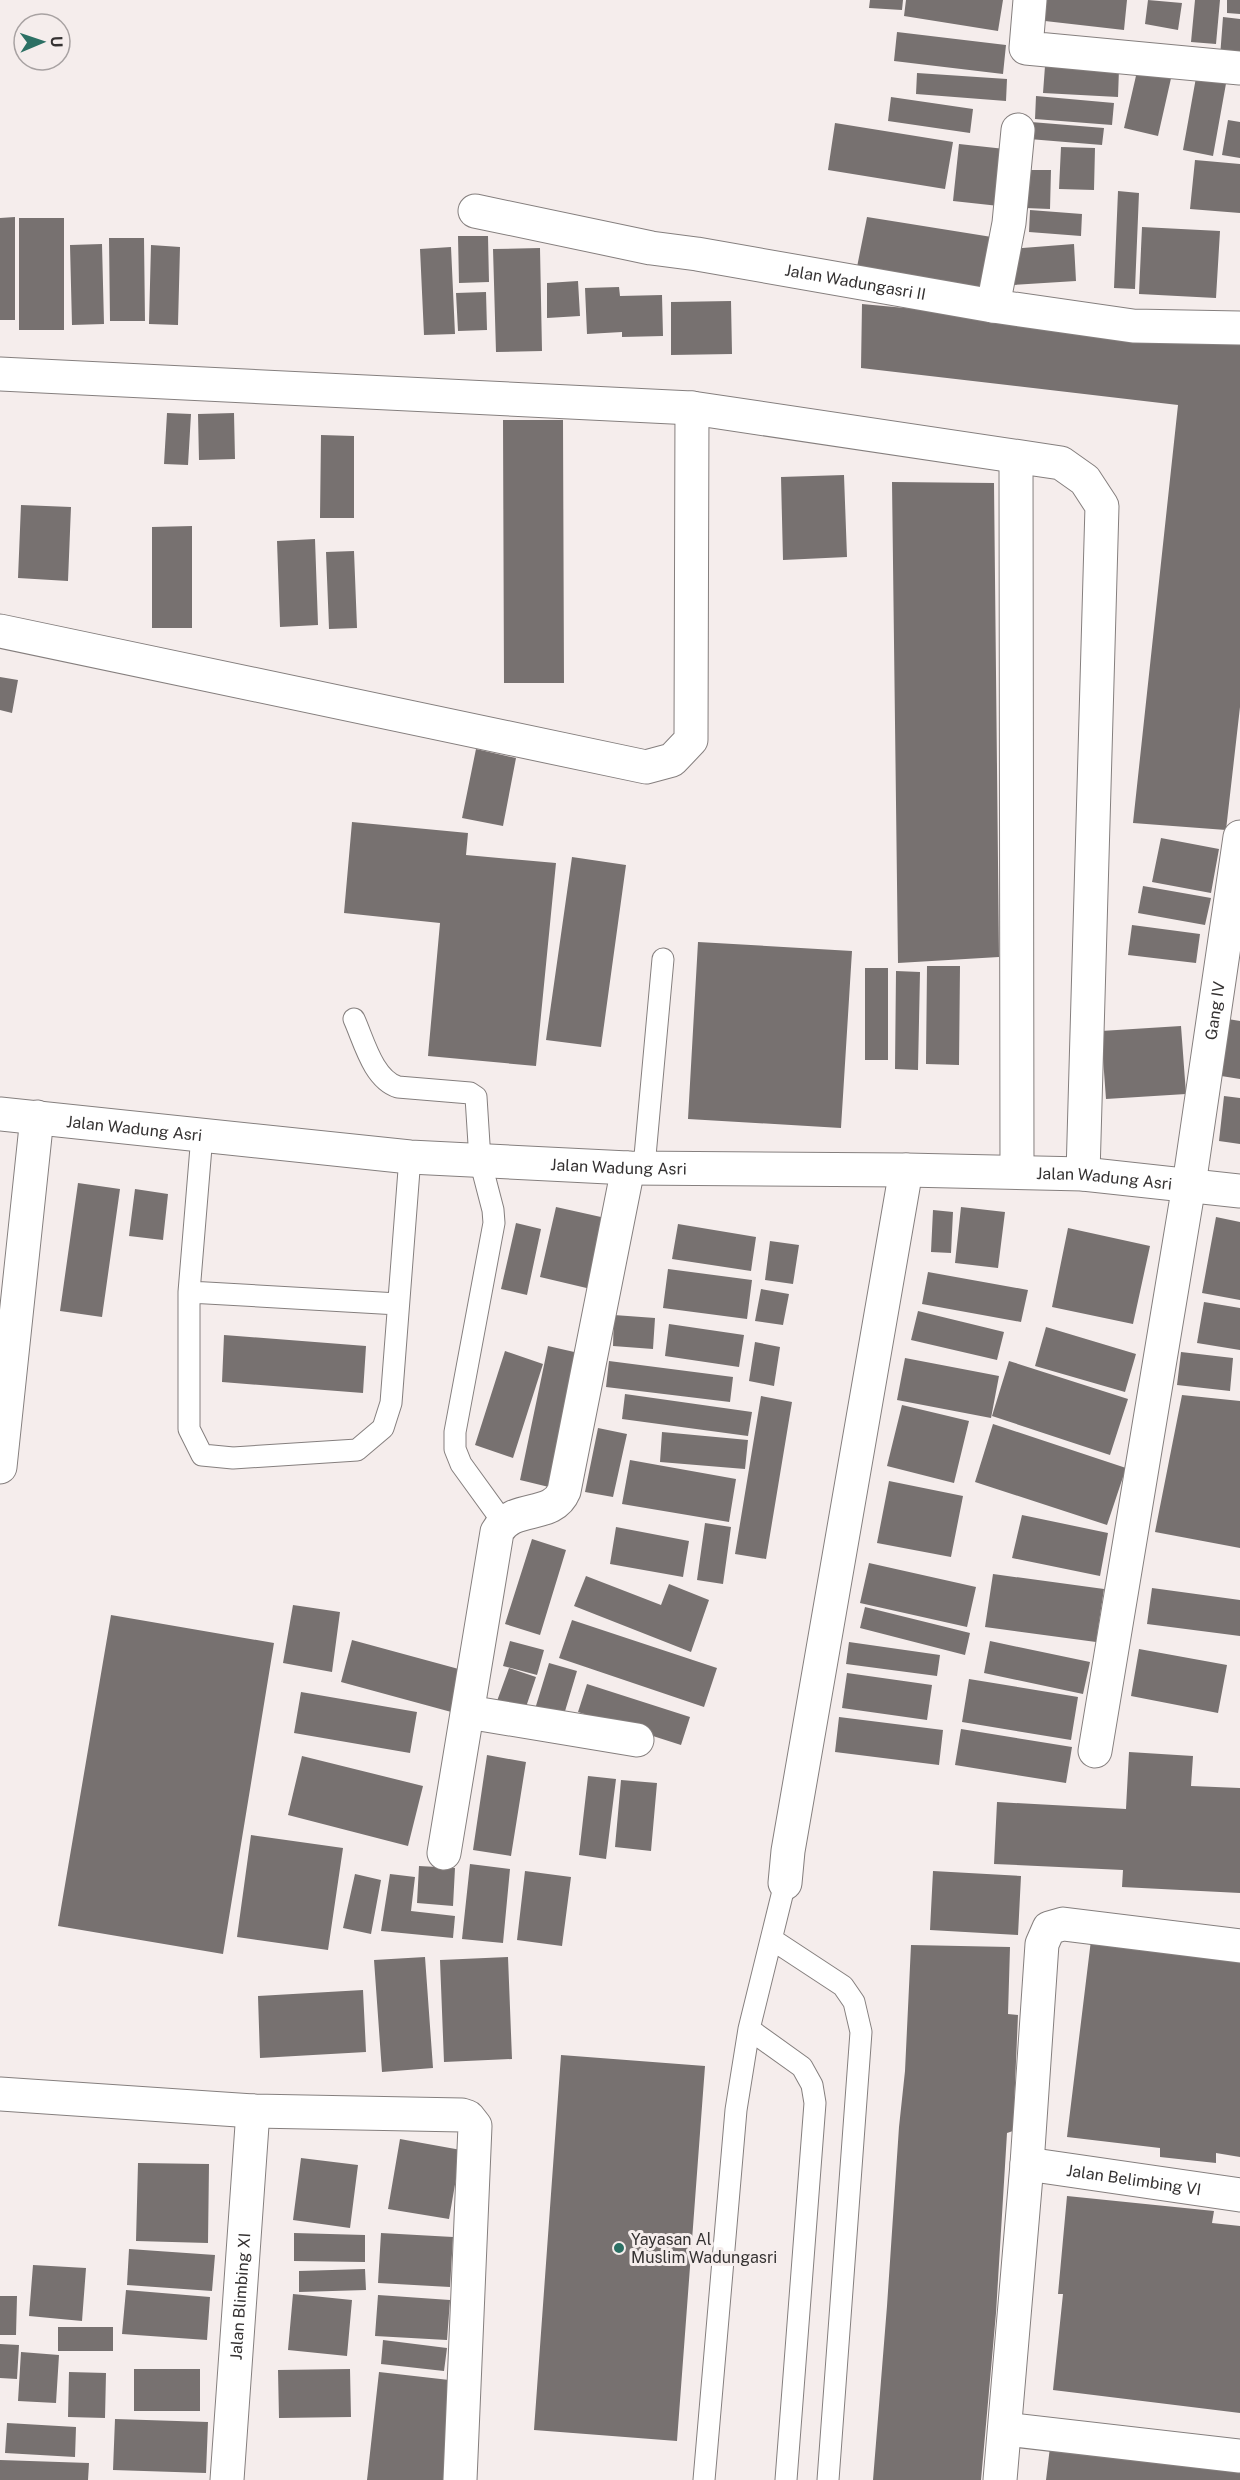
<svg xmlns="http://www.w3.org/2000/svg" width="1240" height="2480" viewBox="0 0 1240 2480" font-family="'Public Sans',sans-serif">
<style>
.building{fill:#777170}
.lines{fill:none;stroke-linecap:round;stroke-linejoin:round}
.lane-casing{stroke:#857f7e;stroke-width:23}
.street-casing{stroke:#857f7e;stroke-width:35}
.secondary-casing{stroke:#857f7e;stroke-width:35}
.lane{stroke:#fff;stroke-width:21}
.street{stroke:#fff;stroke-width:33}
.secondary{stroke:#fff;stroke-width:33}
.poi-dot{fill:#2c7064;stroke:#f5edec;stroke-width:2}
.labels{text-anchor:middle;dominant-baseline:central;stroke-width:6;stroke-linejoin:round;paint-order:stroke}
.street-label{font-size:16px;fill:#353232;stroke:#f5edec}
.poi-label{font-size:16px;fill:#353232;stroke:#f5edec;text-anchor:start}
</style>
<rect width="100%" height="100%" fill="#f5edec"/>
<path class="building" d="M870,0h33l-1,10 -33,-2z
M906,0h97l-5,31 -94,-15z
M1047,0h80l-3,30 -79,-9z
M1148,0l34,3 -4,27 -33,-6z
M1195,0h25l-4,44 -25,-2z
M1227,0h13v14l-13,-1z
M1223,17l17,2v39l-20,-1z
M897,32l109,13 -3,29 -109,-13z
M1045,66l74,3 -1,28 -75,-4z
M1138,67l34,7 -14,62 -34,-8z
M1197,72l30,6 -14,78 -30,-6z
M917,73l90,6 -1,22 -90,-7z
M1036,96l78,7 -2,22 -77,-6z
M891,97l82,12 -3,24 -82,-12z
M1228,120l12,2v36l-18,-3z
M1031,122l73,6 -2,17 -73,-6z
M835,123l118,19 -8,47 -117,-19z
M959,144l46,5 -6,57 -46,-5z
M1061,147l34,1 -1,42 -35,-1z
M1195,160l45,4v49l-50,-4z
M1027,170h24l-1,39 -25,-1z
M1118,191l21,2 -4,96 -21,-1z
M1030,210l52,4 -1,22 -52,-4z
M15,217v103h-15v-102z
M867,217l131,21 -11,56 -131,-22z
M19,218h45v112h-45z
M1142,227l78,4 -4,67 -77,-4z
M458,236h30l1,46 -30,1z
M109,238h35l1,83h-35z
M102,244l2,80 -32,1 -2,-80z
M1074,244l2,37 -63,4 -3,-36z
M151,245l29,2 -2,78 -29,-1z
M451,247l4,87 -31,1 -4,-86z
M540,248l2,103 -46,1 -3,-103z
M578,281l2,35 -33,2v-35z
M619,287l1,9 42,-1 1,41 -41,1v-5l-35,2 -2,-46z
M486,292l1,38 -29,1 -2,-38z
M731,301l1,53 -61,1v-53z
M862,304l378,35v368l-14,123 -93,-7 45,-418 -317,-37z
M167,413l24,1 -3,51 -24,-1z
M234,413l1,46 -36,1 -1,-46z
M503,420h60l1,263h-60z
M321,435l33,1v82h-34z
M844,475l3,82 -64,3 -2,-83z
M892,482l102,1 5,474 -101,6z
M21,505l50,2 -3,74 -50,-3z
M192,526v102h-40v-101z
M315,539l3,86 -38,2 -3,-86z
M354,551l3,77 -28,1 -3,-77z
M0,677l18,3 -6,33 -12,-3z
M476,749l40,9 -13,68 -41,-8z
M352,822l116,11 -2,22 90,8 -20,203 -108,-10 12,-133 -96,-10z
M1161,838l58,11 -8,44 -59,-11z
M572,857l54,8 -25,182 -55,-7z
M1143,886l68,12 -6,27 -67,-12z
M1132,925l68,9 -4,29 -68,-8z
M698,942l154,9 -11,177 -153,-9z
M927,966h33l-1,99 -33,-1z
M865,968h23v92h-23z
M896,971l24,1 -2,98 -23,-1z
M1222,1018l18,3v58l-25,-4z
M1181,1026l5,68 -80,5 -5,-68z
M1224,1096l16,2v46l-21,-3z
M78,1183l42,6 -18,128 -42,-6z
M135,1189l33,5 -5,46 -34,-4z
M556,1207l54,12 -15,71 -55,-13z
M961,1207l44,5 -7,56 -43,-5z
M933,1210l20,2 -2,41 -20,-1z
M1216,1217l24,5v78l-38,-7z
M516,1223l25,6 -14,66 -26,-6z
M678,1224l78,13 -5,34 -79,-12z
M1068,1228l82,18 -17,78 -81,-17z
M770,1241l29,4 -6,39 -28,-4z
M668,1269l84,11 -5,39 -84,-11z
M928,1272l100,18 -7,32 -99,-18z
M761,1289l28,5 -6,31 -28,-4z
M1204,1302l36,6v42l-43,-7z
M918,1311l86,21 -7,28 -86,-20z
M614,1315l41,3 -2,31 -40,-3z
M669,1324l75,11 -5,32 -74,-11z
M1046,1327l90,27 -11,38 -90,-26z
M224,1335l142,11 -3,47 -141,-11z
M755,1342l25,5 -6,39 -25,-5z
M548,1346l35,8 -30,134 -33,-8z
M505,1351l38,13 -30,94 -38,-13z
M1181,1352l52,6 -3,33 -53,-6z
M905,1358l94,18 -8,42 -94,-18z
M609,1361l124,16 -3,25 -124,-15z
M1009,1361l119,38 -18,56 -118,-39z
M625,1394l127,18 -4,24 -126,-17z
M1182,1395l58,6v147l-85,-16z
M761,1396l31,6 -26,157 -31,-5z
M902,1405l67,16 -15,62 -67,-17z
M993,1424l133,44 -19,57 -132,-43z
M598,1428l29,6 -14,63 -28,-5z
M662,1432l86,8 -3,29 -85,-7z
M630,1460l106,19 -7,43 -107,-18z
M889,1481l74,15 -12,61 -74,-14z
M1022,1515l86,18 -8,43 -88,-18z
M705,1523l26,4 -8,57 -26,-4z
M616,1527l73,14 -6,36 -73,-13z
M532,1539l34,11 -26,85 -35,-11z
M869,1563l107,24 -9,40 -107,-24z
M993,1574l111,15 -8,53 -111,-15z
M586,1576l75,29 8,-21 40,16 -18,52 -117,-46z
M1152,1588l88,12v36l-93,-12z
M293,1605l47,7 -8,60 -49,-9z
M865,1607l105,26 -5,22 -105,-27z
M111,1615l163,28 -51,311 -165,-28z
M572,1620l145,48 -13,39 -145,-49z
M352,1640l114,31 -11,42 -114,-31z
M510,1641l34,9 -7,25 -34,-9z
M990,1641l100,21 -7,32 -99,-21z
M849,1642l91,13 -3,21 -91,-12z
M1139,1649l88,16 -9,48 -87,-17z
M549,1663l28,8 -14,47 -28,-9z
M509,1668l27,9 -11,33 -28,-9z
M847,1673l85,12 -5,35 -85,-12z
M969,1679l109,18 -7,43 -109,-18z
M587,1684l103,33 -9,28 -103,-33z
M301,1692l116,20 -7,41 -116,-20z
M839,1717l104,13 -4,35 -104,-13z
M961,1729l111,18 -6,36 -111,-18z
M1129,1752l64,4 -2,30 49,2v105l-118,-6 1,-17 -129,-6 3,-62 129,7z
M487,1755l39,7 -15,94 -38,-6z
M302,1756l121,30 -15,60 -120,-31z
M588,1776l28,3 -10,80 -27,-4z
M621,1780l36,3 -6,68 -36,-4z
M251,1835l92,13 -15,102 -91,-13z
M470,1864l40,5 -7,74 -41,-4z
M419,1866l36,2 -2,38 -36,-3z
M525,1871l46,6 -9,69 -45,-6z
M933,1871l88,5 -3,59 -88,-5z
M355,1874l26,6 -10,54 -28,-6z
M390,1874l25,3 -4,34 44,5 -2,22 -72,-7z
M1091,1940l149,21v196l-24,-4v10l-56,-6v-9l-93,-11z
M911,1945l99,2 -2,67 10,1 -5,116 -6,2 -11,180 -15,167h-108l14,-174 12,-179 6,-56z
M425,1957l8,111 -51,4 -8,-112z
M508,1957l4,102 -68,3 -4,-102z
M363,1990l3,62 -106,6 -2,-62z
M561,2055l144,11 -28,375 -143,-11z
M400,2139l61,11 -12,69 -61,-10z
M301,2158l57,7 -8,63 -57,-8z
M138,2163l71,1 -1,79 -72,-2z
M1067,2196l147,15 -2,12 28,3v187l-187,-23 10,-96h-5z
M294,2233l71,2v27l-71,-1z
M381,2233l72,4 -3,50 -72,-4z
M129,2249l86,6 -3,36 -85,-6z
M33,2265l53,3 -4,53 -53,-5z
M365,2269l1,21 -67,2v-21z
M126,2290l84,7 -3,43 -85,-6z
M293,2294l59,6 -5,56 -59,-6z
M378,2295l72,5 -3,40 -72,-4z
M0,2296h17l-1,39h-16z
M58,2327h55v24h-55z
M383,2340l64,8 -3,23 -63,-7z
M0,2344l19,1 -2,34 -17,-1z
M21,2352l38,3 -3,48 -38,-2z
M134,2369h66v42h-66z
M350,2369l1,48 -72,1 -1,-48z
M69,2372l37,1 -1,45 -37,-1z
M379,2372l79,9 -11,99h-80z
M115,2419l93,3 -2,51 -93,-3z
M7,2423l69,4 -1,30 -70,-4z
M1050,2447l190,21v12h-194z
M0,2460l89,3 -1,17h-88z"/>
<g class="lines">
<defs>
<path id="lane" d="M354,1019c10,22 19,60 44,68l72,6 6,4 4,63 13,50 1,13 -39,209v17l6,15 42,58
M202,1135l-13,157v137l13,26 31,3 124,-8 26,-22 8,-25 19,-246
M644,1167l19,-208
M189,1292l209,12
M773,1940l70,46 11,16 7,30 -33,448
M749,2029l53,38 10,18 3,18 -29,377
M704,2480l32,-370 13,-81 36,-146"/>
<g id="street">
<path d="M1030,0l-4,48 214,20"/>
<path id="s1" d="M475,211l176,37 46,6 296,52 140,20 107,2"/>
<path d="M993,306l16,-83 9,-93"/>
<path d="M0,374l692,34 369,55 24,17 17,26 -19,668"/>
<path d="M1016,458l1,714"/>
<path d="M0,631l646,136 26,-7 19,-20 1,-332"/>
<path d="M0,1467l37,-350"/>
<path d="M468,1712l169,28"/>
<path id="s2" d="M1095,1751l94,-566 51,-348"/>
<path d="M444,1853l53,-321c16,-29 55,-12 67,-41l64,-323"/>
<path d="M785,1883l3,-32 118,-681"/>
<path d="M0,2094l253,17 209,4 6,2 7,9 -15,354"/>
<path id="s3" d="M1027,2164l213,31"/>
<path d="M1005,2429l235,27"/>
<path id="s4" d="M227,2480l26,-369"/>
<path d="M1000,2480l27,-316 15,-220 7,-16 14,-4 177,22"/>
</g>
<g id="secondary">
<path id="s5" d="M0,1114l410,43 218,11 278,2 177,4 157,17"/>
</g>
</defs>
<use href="#lane" class="lane-casing"/>
<use href="#street" class="street-casing"/>
<use href="#secondary" class="secondary-casing"/>
<use href="#lane" class="lane"/>
<use href="#street" class="street"/>
<use href="#secondary" class="secondary"/>
</g>
<circle class="poi-dot" cx="619" cy="2248" r="6"/>
<g class="labels">
<g class="street-label">
<text stroke="none"><textPath href="#s1" startOffset="387">Jalan Wadungasri II</textPath></text>
<text stroke="none"><textPath href="#s2" startOffset="750">Gang IV</textPath></text>
<text stroke="none"><textPath href="#s5" startOffset="135">Jalan Wadung Asri</textPath></text>
<text stroke="none"><textPath href="#s5" startOffset="621">Jalan Wadung Asri</textPath></text>
<text stroke="none"><textPath href="#s5" startOffset="1107">Jalan Wadung Asri</textPath></text>
<text stroke="none"><textPath href="#s3" startOffset="108">Jalan Belimbing VI</textPath></text>
<text stroke="none"><textPath href="#s4" startOffset="184">Jalan Blimbing XI</textPath></text>
</g>
<g class="poi-label">
<text x="631" y="2239">Yayasan Al<tspan x="631" dy="18">Muslim Wadungasri</tspan></text>
</g>
</g>
<g transform="translate(42 42) rotate(88)"><circle r="28" fill="#f5edec" stroke="#a8a2a2" stroke-width="1.5"/>
<path d="M0-4.5L10 22L0 15L-10 22Z" fill="#2c7064"/>
<text y="-9" font-size="16" font-weight="bold" text-anchor="middle" fill="#353232">U</text>
</g>
</svg>
